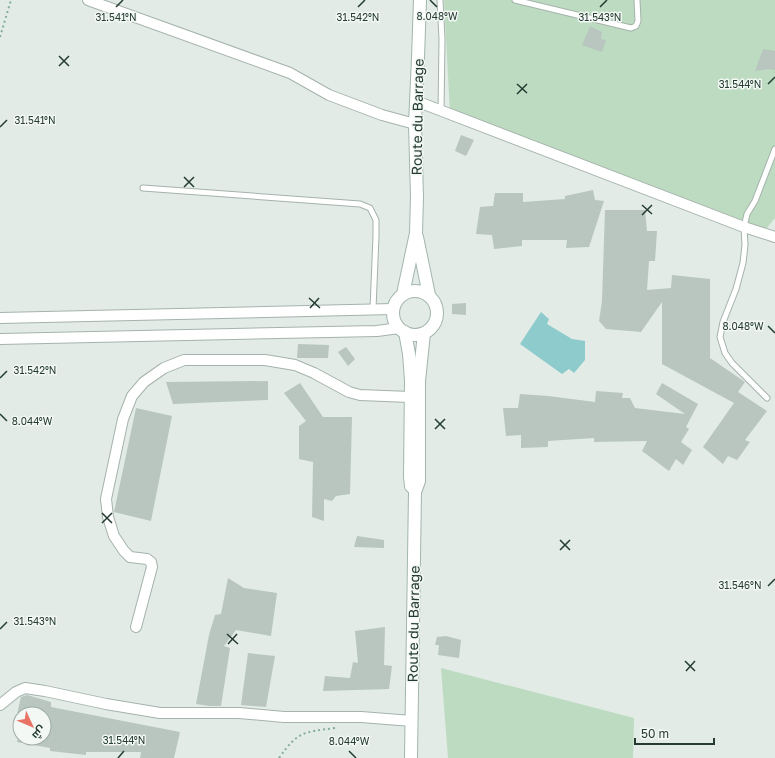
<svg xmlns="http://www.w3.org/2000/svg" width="775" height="758" viewBox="0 0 775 758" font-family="'Golos Text',Cairo,sans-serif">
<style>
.green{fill:#bddbc1}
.water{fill:#8ecbcc}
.building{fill:#b8c6bf}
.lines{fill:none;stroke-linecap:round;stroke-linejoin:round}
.lane-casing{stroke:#a5b3ac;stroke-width:7}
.street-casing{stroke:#a5b3ac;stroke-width:12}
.secondary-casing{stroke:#a2b6ad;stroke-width:14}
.path{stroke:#85ad9b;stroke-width:2;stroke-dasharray:2 3;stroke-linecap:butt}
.lane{stroke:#fff;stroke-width:5}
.street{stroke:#fff;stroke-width:10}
.secondary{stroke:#fff;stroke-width:12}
.ticks{fill:none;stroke:#243b32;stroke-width:1.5}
.labels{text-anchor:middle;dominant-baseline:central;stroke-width:3;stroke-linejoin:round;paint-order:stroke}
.street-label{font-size:14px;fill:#243b32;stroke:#f3f8f5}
.ticks-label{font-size:10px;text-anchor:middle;fill:#243b32;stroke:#f3f8f5;stroke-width:3;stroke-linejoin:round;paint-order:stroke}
</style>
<rect width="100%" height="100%" fill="#e2ebe6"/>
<path class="green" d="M444,0h331v218l-9,11 -316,-116z
M441,668l193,50 -1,40h-185z"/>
<path class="water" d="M541,312l8,7 -2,5 25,15 13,2v19l-11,13 -5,-4 -7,5 -42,-30z"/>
<path class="building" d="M590,26l12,6 -1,7 5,1 -4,12 -20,-7z
M763,49l12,2v19l-6,-1 -14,2z
M461,135l13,5 -8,16 -11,-5z
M593,190l2,10 9,1 -15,46 -23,1 1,-8h-45v6l-28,3 -2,-14 -16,-1 4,-27 13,-1 2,-13h28v9l42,-3v-3z
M605,210h40l2,21h10l-2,30h-6l-2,29 24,-2 1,-13 38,4v79l35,24 -7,10 29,19 -22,29 5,2 -13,18 -9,-4 -5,8 -20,-17 31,-44 -72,-39v-62l-21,30 -35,-3 -7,-8 3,-20z
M466,303v12l-14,-1v-10z
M298,344l31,1 -1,13h-31z
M346,347l9,12 -7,7 -10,-14z
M268,381v19l-95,4 -7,-22z
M300,383l23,34h29l-2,77 -14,2 -4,5 -8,-2v22l-12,-4 1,-55 -14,-3v-33l7,-5 -22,-28z
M662,383l36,21 -12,23 3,2 -8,13 11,8 -9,15 -7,-6 -7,12 -27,-20 5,-10 -53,1v-4l-46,3v6l-27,1v-13l-15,1 -3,-28h15l2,-14 28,2 47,6 1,-11 27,2 -1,5h8l5,10 50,6 -29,-20z
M136,408l36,8 -21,105 -37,-9z
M357,536l27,4v8l-30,-1z
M228,578l16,10 33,5 -6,43 -35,-6 -12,16 6,2 -9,58h-11l-14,-2 13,-69 6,-20 6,-1z
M385,627l-1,38 8,1 -3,23 -66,2 2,-15 25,2 3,-16 5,1 -3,-32z
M446,636l15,4 -2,18 -21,-3 1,-10h-4l2,-8z
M248,653l27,3 -9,51 -25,-2z
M27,695l24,7v5l129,25 -6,26h-34l1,-6h-55v3l-36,-4v-3l-33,-6 1,-4h26v-24h-27l4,-17z"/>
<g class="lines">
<defs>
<path id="lane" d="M440,0l2,39 -1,72
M515,0l116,28 5,-2 2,-5 -1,-21
M143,188l217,16 10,4 6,12v16l-3,73
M767,398l-35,-35 -7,-10 -5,-16 3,-15 13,-33 7,-26 2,-18 -1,-18 3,-13 8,-13 20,-52"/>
<path id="street" d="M88,0l202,73 39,22 53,20 33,9
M416,101l328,126 31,10
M0,318l393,-9
M0,339l377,-8 22,-3
M136,627l16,-60 -1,-5 -4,-3 -17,-2 -6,-6 -10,-15 -6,-19 -2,-18 17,-80 9,-23 12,-14 20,-14 20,-8h81l30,5 19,8 35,19 11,3 50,2
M0,705l16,-13 9,-4 20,3 61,13 54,9h79l45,4h77l51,4"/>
<path id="secondary" d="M417,237l12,58
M393 313a22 22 0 1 1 44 0a22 22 0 1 1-44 0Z
M403,294l13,-61 1,-36 -2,-73 3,-66 2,-58
M405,332l4,22 2,26 -1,97 1,9 4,4
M411,758l4,-266 4,-11v-100l5,-48"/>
</defs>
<use href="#lane" class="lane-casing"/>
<use href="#street" class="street-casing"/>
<use href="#secondary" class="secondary-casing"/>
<path class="path" d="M0,37l11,-37
M279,758c19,-27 25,-26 56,-30"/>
<use href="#lane" class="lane"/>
<use href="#street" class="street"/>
<use href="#secondary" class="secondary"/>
</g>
<path class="ticks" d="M430,0l7,7M116,7l7,-7M358,7l7,-7M600,7l7,-7M59,56l10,10M59,66l10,-10M517,84l10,9M768,84l7,-7M517,94l10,-10M0,127l7,-7M184,177l10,10M184,187l10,-10M642,205l10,9M642,215l10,-10M309,298l11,10M310,308l9,-10M768,326l7,7M0,378l7,-7M0,414l7,7M435,419l10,10M435,429l10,-10M102,513l10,10M102,523l10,-10M560,540l10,10M560,550l10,-10M768,586l7,-7M0,629l7,-7M227,634l11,10M228,644l9,-10M685,661l10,10M686,671l9,-10M349,751l7,7M118,758l6,-7"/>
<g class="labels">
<g class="street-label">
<text transform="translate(417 117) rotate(-89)">Route du Barrage</text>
<text transform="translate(413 624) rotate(-89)">Route du Barrage</text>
</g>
</g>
<g class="ticks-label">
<text x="437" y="20">8.048°W</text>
<text x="116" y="21">31.541°N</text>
<text x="358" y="21">31.542°N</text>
<text x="600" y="21">31.543°N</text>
<text x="740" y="88">31.544°N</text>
<text x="35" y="124">31.541°N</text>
<text x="743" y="330">8.048°W</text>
<text x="35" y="374">31.542°N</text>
<text x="32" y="425">8.044°W</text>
<text x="740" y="589">31.546°N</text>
<text x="35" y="625">31.543°N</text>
<text x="124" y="744">31.544°N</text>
<text x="349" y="745">8.044°W</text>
</g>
<g transform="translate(32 726) rotate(134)"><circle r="19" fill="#f3f8f5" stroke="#a0aca7"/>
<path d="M0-3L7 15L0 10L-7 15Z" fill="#e87364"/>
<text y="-6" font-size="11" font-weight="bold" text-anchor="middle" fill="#243b32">ش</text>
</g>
<path d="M635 738v6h79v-6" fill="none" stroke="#243b32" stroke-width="2"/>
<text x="641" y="738" font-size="12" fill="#243b32" stroke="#f3f8f5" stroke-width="3" paint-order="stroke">50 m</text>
</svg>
